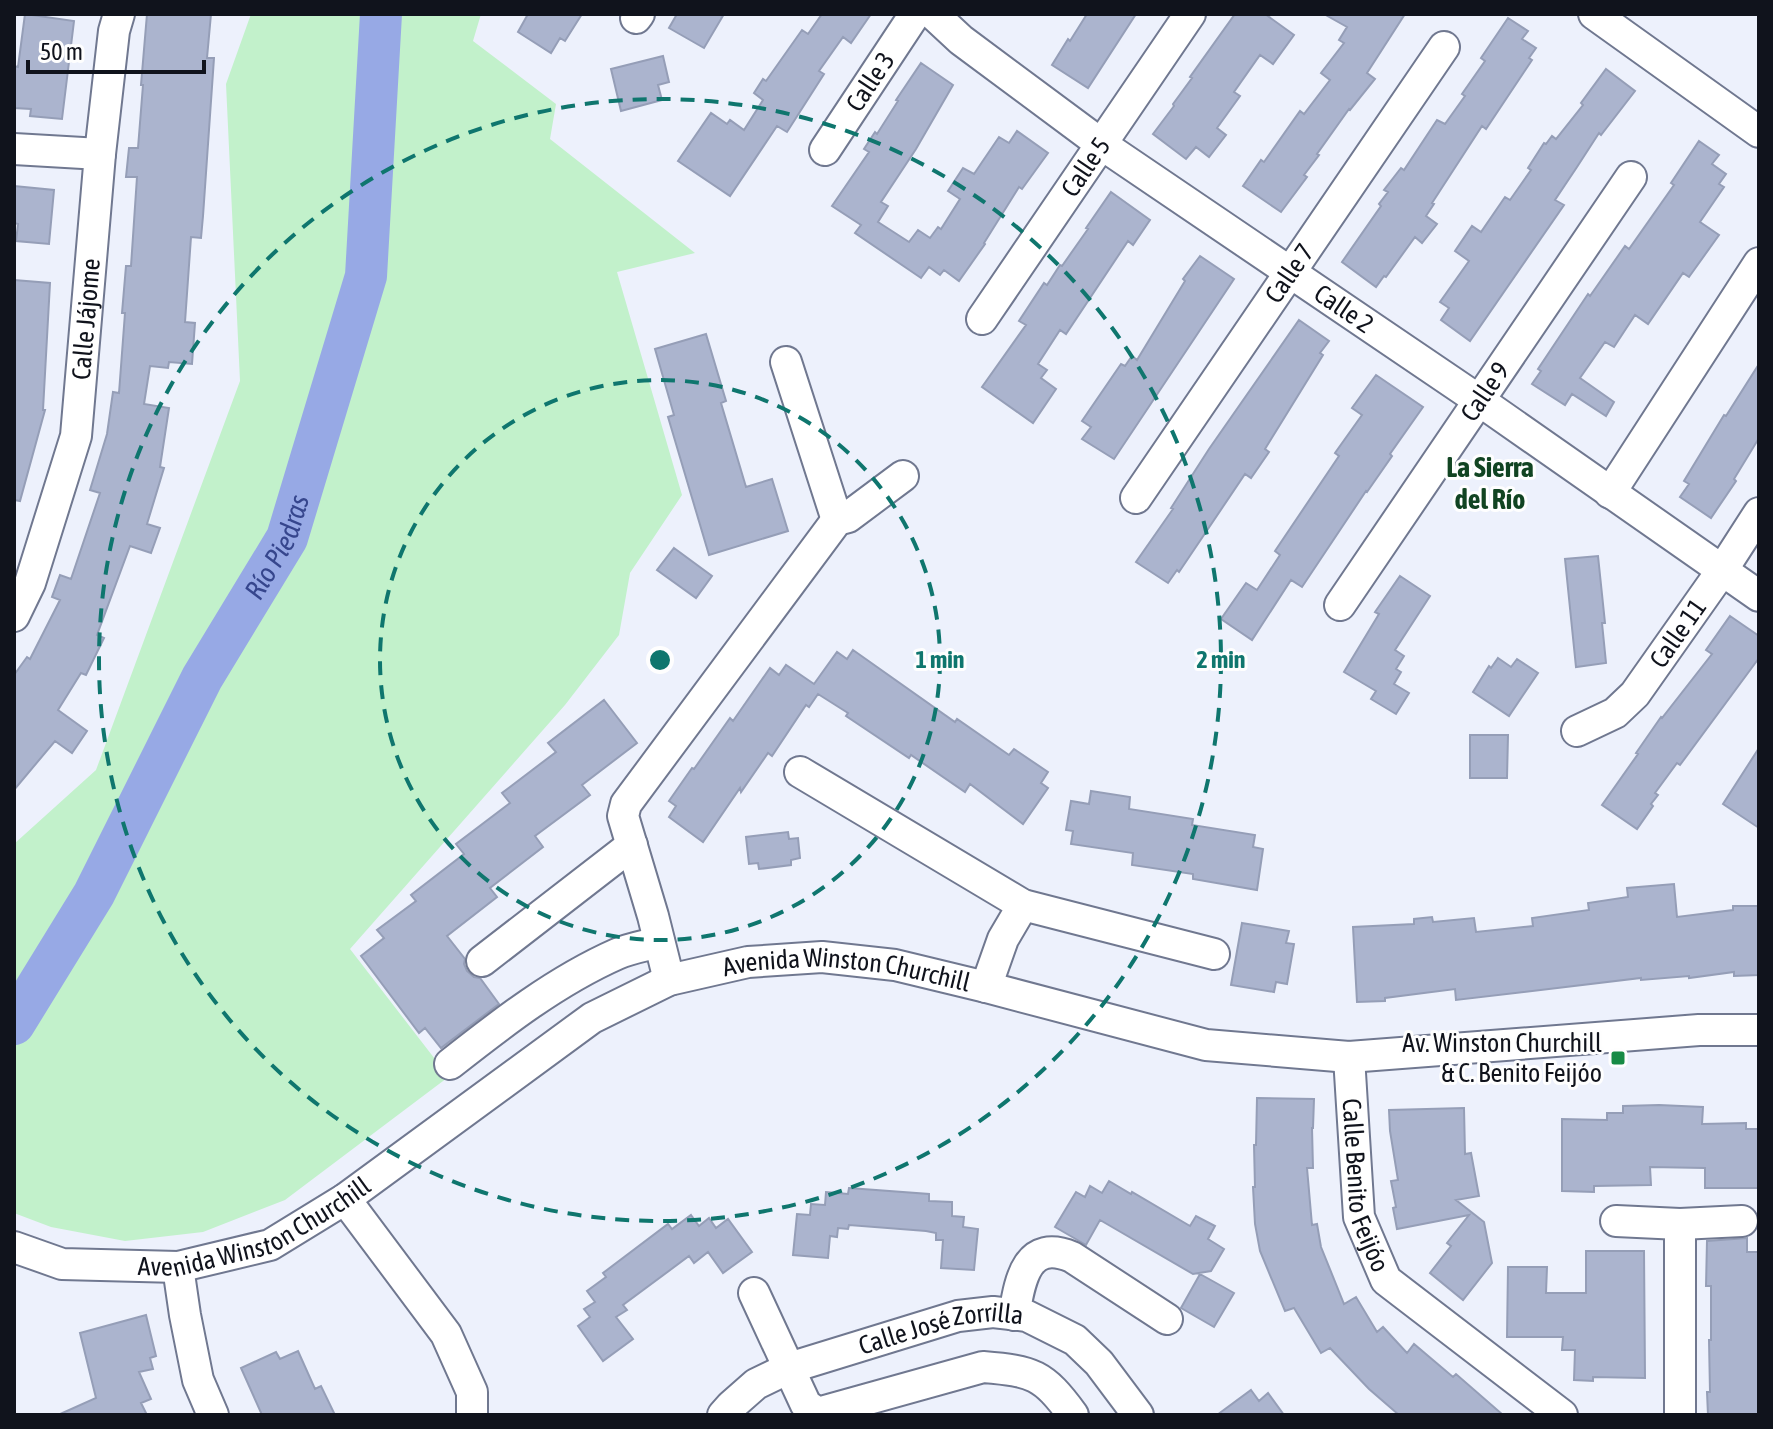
<svg xmlns="http://www.w3.org/2000/svg" width="1773" height="1429" viewBox="0 0 1773 1429" font-family="'Asap Condensed',sans-serif">
<style>
.green{fill:#c2f1cb}
.lines{fill:none;stroke-linecap:round;stroke-linejoin:round}
.river{stroke:#97a9e5;stroke-width:42}
.building{fill:#abb4ce;stroke:#959eb7;stroke-width:2}
.minor-casing{stroke:#707890;stroke-width:34}
.minor{stroke:#fff;stroke-width:30}
.ring{fill:none;stroke:#0f766e;stroke-width:4;stroke-dasharray:14 10}
.poi-dot{fill:#178b45;stroke:#fefefe;stroke-width:3}
.labels{text-anchor:middle;dominant-baseline:central;stroke-width:6;stroke-linejoin:round;paint-order:stroke}
.street-label{font-size:26px;fill:#10131c;stroke:#fefefe}
.poi-label{font-size:26px;fill:#10131c;stroke:#fefefe;text-anchor:end}
.neighbourhood-label{font-size:28px;font-weight:bold;fill:#142;stroke:#fefefe}
.water-label{font-size:28px;font-style:italic;fill:#36468d;stroke:#fefefe}
.centre{fill:#0f766e;stroke:#fefefe;stroke-width:4}
.ring-label{font-size:24px;text-anchor:middle;font-weight:bold;fill:#0f766e;stroke:#fefefe;stroke-width:6;stroke-linejoin:round;paint-order:stroke}
</style>
<rect width="100%" height="100%" fill="#edf1fc"/>
<path class="green" d="M251,14h230l-8,27 83,63 -6,35 145,114 -78,19 65,223 -52,78 -11,62 -54,70 -215,244 88,114 9,15 -162,122 -82,32 -78,9 -74,-14 -37,-14v-369l82,-74 144,-389 -14,-297z"/>
<g class="lines">
<path class="river" id="s1" d="M14,1024l80,-130 108,-216 85,-140 79,-262 15,-262"/>
</g>
<path class="building" d="M25,14l49,7 -12,98 -32,-3 1,-7 -17,-1v-42l4,1z
M147,14h64l-4,44h7l-11,158 -2,22 -10,-1 -6,85 10,1 -3,41 -23,-2 -1,6 -18,-2 -6,38 25,4 -9,59 4,1 -17,56 13,4 -9,25 -21,-7 -33,89 7,3 -18,37 -5,-2 -23,37 29,21 -15,22 -17,-12 -41,49v-115l13,-18 3,2 30,-59 -8,-3 8,-22 11,4 29,-86 -10,-3 17,-56 6,-42 6,1 6,-80h-3l4,-47h5l6,-89h-11l3,-29h9l5,-63h-2z
M528,14h54l-17,27 -5,-3 -9,15 -33,-21z
M677,14h47l-20,34 -35,-20z
M822,14h49l-20,29 -8,-6 -24,34 5,3 -37,58 -10,-6 -47,70 -52,-35 33,-48 16,11 3,-4 14,10 19,-30 -9,-7 9,-14 3,2 36,-51 6,4z
M1087,14h49l-48,74 -36,-23 16,-26 2,2z
M1235,14h30l29,21 -21,29 -13,-9 -26,37 6,4 -23,32 9,7 -17,22 -13,-10 -10,12 -33,-25 21,-28 -1,-2 19,-26 -2,-1z
M1324,14h81l-38,59 8,6 -25,31 -1,-1 -32,45 2,1 -15,20 3,2 -26,35 -38,-26 18,-26 3,2 36,-51 4,3 26,-34 -9,-7 23,-30 -5,-3 8,-13z
M1508,18l20,13 -6,8 14,9 -7,10 3,2 -46,69 -4,-3 -50,77 2,1 -8,12 11,8 -15,19 -7,-6 -29,40 -2,-1 -8,11 -34,-25 39,-56 -2,-2 9,-12 -4,-2 17,-22 3,2 33,-50 8,4 20,-28 -3,-2 23,-33 -4,-3z
M663,56l6,26 -11,3 4,15 -41,11 -10,-42z
M921,63l32,22 -37,64 -35,53 7,4 -10,16 31,20 9,-12 12,8 8,-11 3,2 19,-30 -12,-8 15,-23 11,6 25,-37 10,6 8,-12 31,22 -26,36 -3,-2 -35,56 1,1 -26,37 -15,-11 -4,5 -11,-8 -8,11 -66,-45 6,-8 -29,-19 37,-54 -5,-3 11,-17 2,2 21,-33 -2,-1z
M1606,69l29,22 -34,44 -2,-2 -22,34 -22,33 9,5 -94,136 -29,-21 8,-12 -9,-6 29,-41 -14,-10 17,-25 9,6 24,-35 5,3 21,-30 -3,-2 16,-25 2,1 6,-8 4,3 27,-34 -2,-2z
M1699,141l20,14 -7,9 14,10 -7,10 5,3 -24,35 19,13 -30,42 -6,-4 -35,51 -13,-9 -21,32 -9,-5 -25,36 34,24 -8,14 -34,-22 -7,11 -33,-21 9,-13 -3,-2 50,-75 2,2 35,-50 4,3 45,-64 -3,-2z
M14,186l40,4 -5,54 -33,-3 2,-17 -4,-1z
M1111,192l39,28 -17,25 -5,-4 -62,93 -6,-4 -22,34 9,6 -6,8 15,11 -23,34 -51,-36 44,-62 -7,-4 25,-38 3,2 13,-20 2,1 26,-37 -2,-1z
M1200,256l34,23 -120,180 -32,-20 9,-12 -9,-6 39,-57 4,2 7,-10 5,4 48,-79 -2,-2z
M14,280l36,3 -7,127h2l-25,91 -6,-1z
M1299,320l30,21 -9,12 3,2 -58,94 4,3 -18,26 -6,-4 -66,98 -2,-2 -9,13 -32,-21 37,-53 -2,-1 38,-59z
M706,334l20,67 -5,2 25,84 26,-8 16,52 -79,24 -41,-138 6,-2 -19,-66z
M1759,364v74l-25,41 2,2 -25,37 -31,-21 9,-13 -5,-3 40,-66 2,1z
M1376,375l47,32 -33,47 2,2 -25,36 -1,-1 -64,96 -11,-7 -39,60 -31,-21 25,-36 11,7 23,-35 -5,-4 64,-95 -4,-3 27,-38 -10,-7z
M674,548l38,28 -16,22 -39,-28z
M1598,556l7,67h-3l4,40 -30,4 -11,-108z
M1400,576l30,20 -35,54 9,6 -8,13 5,3 -7,12 15,9 -13,21 -25,-15 5,-8 -32,-19 35,-58 -4,-2z
M1730,616l29,20v22l-79,107 -3,-2 -22,30 3,2 -7,9 2,2 -16,23 -35,-24 36,-51 -2,-1 25,-36 1,1 50,-64 -6,-4z
M853,650l102,72 2,-3 52,36 5,-6 34,23 -7,11 7,5 -25,36 -53,-40 -5,8 -54,-37 -2,3 -63,-42 2,-3 -30,-19 -9,13 -3,-2 -34,51 -4,-3 -27,39 -1,-4 -37,54 -34,-25 7,-11 -7,-5 23,-33 2,1 36,-51 3,3 37,-53 9,7 7,-10 28,19 23,-32 10,7z
M1498,658l13,9 6,-8 21,14 -29,43 -36,-24 16,-26 2,2z
M604,700l33,43 -55,42 8,10 -55,41 8,11 -53,41 7,9 -50,39 18,23 -1,5 3,7 7,6 6,1 19,26 -58,44 -16,-20 -6,5 -58,-77 23,-18 -7,-8 39,-29 -5,-6 53,-41 -8,-10 54,-41 -8,-10 54,-41 -8,-9z
M1470,735h38l-1,43h-37z
M1759,748v80l-36,-24z
M1091,791l39,6 -1,12 64,10 -1,6 63,10 -2,12 10,2 -6,41 -64,-11v-5l-61,-9 1,-12 -62,-9 2,-13 -7,-1 5,-29 18,3z
M788,832l1,7 9,-1 2,20 -9,2v5l-32,4 -1,-6 -9,1 -3,-27z
M1674,884l3,33 56,-7v-4h26v69l-25,1v-4l-45,6v-2l-48,4v-2l-185,22 -1,-11 -70,9v3l-28,1 -4,-75 61,-3v-5l18,-2 1,5 41,-4 2,14 57,-6 -1,-8 57,-8 -1,-7 40,-6 -1,-9z
M1242,923l47,8 -3,12 8,1 -7,40 -11,-2 -2,10 -43,-7z
M1257,1098l57,1 -1,29h-1l1,40h-6l5,57 5,-1 4,23 23,57 12,-7 21,35 6,-5 24,26 7,-9 39,33 3,-3 47,41h-104l-30,-26 -39,-41 -9,5 -27,-45 -9,3 -25,-60 -5,-27 -2,-37h2l-1,-42h2z
M1659,1105l44,2 -1,17 44,-1v6h13v59h-54v-20l-55,-1 1,18 -57,1v6l-32,-1v-72l45,1v-7h16v-7z
M1464,1108l1,46 6,-1 8,43 -23,4 28,22 8,41 -29,37 -33,-27 21,-27 -4,-3 22,-28 -72,14 -4,-21 3,-1 -5,-26 7,-1 -8,-49 -1,-21z
M1109,1181l22,13 1,-2 58,34 6,-10 19,10 -7,13 16,10 -13,22 -18,3 -93,-54 -14,25 -31,-18 21,-35 9,5 5,-11 12,7z
M849,1188l80,6v7l23,1v14l12,1 -1,10 15,2 -4,41 -33,-2 2,-28h-7v-7l-10,-2 -77,-6 -1,4 -10,-1 -1,9 -7,-1 -2,22 -35,-3 4,-41 13,1 1,-11 14,1 1,-13 22,2z
M691,1215l8,11 10,-8 7,10 12,-9 24,33 -29,21 -15,-21 -14,11 -5,-7 -66,49 4,5 -11,7 17,22 -30,22 -25,-35 12,-9 -6,-8 11,-7 -8,-11 19,-14 -3,-4 65,-49 4,5z
M1747,1238v14h12v163h-51l-1,-23h3l-1,-52h2v-54h-5l1,-45z
M1586,1251h58l1,127 -52,-1v4l-19,-1 1,-30h-13l1,-13h-56l1,-70h39l-1,26h40z
M1200,1274l34,19 -20,34 -33,-19z
M146,1315l10,41 -6,2 3,11 -14,3 12,27 -10,4 6,12h-89l38,-17 -16,-65z
M298,1351l17,38 6,-3 14,29h-73l-21,-47 35,-16 4,7z
M1251,1390l8,11 9,-8 16,22h-67z"/>
<g class="lines">
<defs>
<g id="minor">
<path id="s2" d="M933,14l28,26 140,104 379,257 279,195"/>
<path d="M1594,14l165,118"/>
<path d="M636,18l3,-4"/>
<path d="M14,149l86,5"/>
<path id="s3" d="M825,150l90,-136"/>
<path id="s4" d="M982,319l208,-305"/>
<path d="M786,362l51,158"/>
<path d="M1610,493l149,-230"/>
<path id="s5" d="M1136,498l308,-451"/>
<path id="s6" d="M1340,605l291,-428"/>
<path id="s7" d="M14,616l16,-33 46,-147 24,-282 14,-123 5,-17"/>
<path id="s8" d="M1577,731l38,-18 20,-19 86,-122 38,-59"/>
<path d="M800,772l223,133 191,49"/>
<path d="M482,961l150,-116"/>
<path d="M669,980l-16,-64 -30,-100 3,-12 211,-284 11,-3 55,-41"/>
<path d="M986,987l17,-48 20,-34"/>
<path id="s9" d="M1349,1057l10,160 27,63 176,135"/>
<path d="M450,1064c52,-41 106,-83 167,-110 13,-6 28,-8 42,-12"/>
<path d="M345,1199l101,135 26,58v23"/>
<path d="M1616,1221l64,3 62,-3"/>
<path d="M1680,1224v191"/>
<path id="s10" d="M14,1247l48,17 116,3 92,-22 75,-46 247,-181 77,-38 79,-18 74,-5 73,8 91,22 220,58 143,12 350,-27h60"/>
<path d="M178,1267l7,48 13,65 15,35"/>
<path d="M754,1293l52,112 12,8 165,-46c50,4 60,7 90,48"/>
<path d="M1014,1315c6,-34 12,-77 58,-58l95,62"/>
<path id="s11" d="M723,1415l8,-9 25,-22 33,-16 169,-52 35,-4 34,4 48,24 24,23 39,52"/>
</g>
</defs>
<use href="#minor" class="minor-casing"/>
<use href="#minor" class="minor"/>
</g>
<g class="ring">
<circle cx="660" cy="660" r="280"/>
<circle cx="660" cy="660" r="561"/>
</g>
<rect class="poi-dot" x="1610" y="1050" width="16" height="16" rx="4"/>
<g class="labels">
<g class="street-label">
<text stroke="none"><textPath href="#s3" startOffset="82">Calle 3</textPath></text>
<text stroke="none"><textPath href="#s4" startOffset="184">Calle 5</textPath></text>
<text stroke="none"><textPath href="#s5" startOffset="272">Calle 7</textPath></text>
<text stroke="none"><textPath href="#s2" startOffset="506">Calle 2</textPath></text>
<text stroke="none"><textPath href="#s7" startOffset="308">Calle Jájome</textPath></text>
<text stroke="none"><textPath href="#s6" startOffset="258">Calle 9</textPath></text>
<text stroke="none"><textPath href="#s8" startOffset="144">Calle 11</textPath></text>
<text stroke="none"><textPath href="#s10" startOffset="922">Avenida Winston Churchill</textPath></text>
<text stroke="none"><textPath href="#s9" startOffset="130">Calle Benito Feijóo</textPath></text>
<text stroke="none"><textPath href="#s10" startOffset="252">Avenida Winston Churchill</textPath></text>
<text stroke="none"><textPath href="#s11" startOffset="240">Calle José Zorrilla</textPath></text>
</g>
<g class="poi-label">
<text x="1602" y="1043">Av. Winston Churchill<tspan x="1602" dy="30">&amp; C. Benito Feijóo</tspan></text>
</g>
<g class="neighbourhood-label">
<text x="1490" y="467">La Sierra<tspan x="1490" dy="32">del Río</tspan></text>
</g>
<g class="water-label">
<text stroke="none"><textPath href="#s1" startOffset="546">Río Piedras</textPath></text>
</g>
</g>
<circle cx="660" cy="660" r="12" class="centre"/>
<g class="ring-label">
<text x="940" y="668">1 min</text>
<text x="1221" y="668">2 min</text>
</g>
<rect width="1773" height="1429" fill="none" stroke="#10131c" stroke-width="32"/>
<path d="M28 60v12h176v-12" fill="none" stroke="#10131c" stroke-width="4"/>
<text x="40" y="60" font-size="24" fill="#10131c" stroke="#fefefe" stroke-width="6" paint-order="stroke">50 m</text>
</svg>
